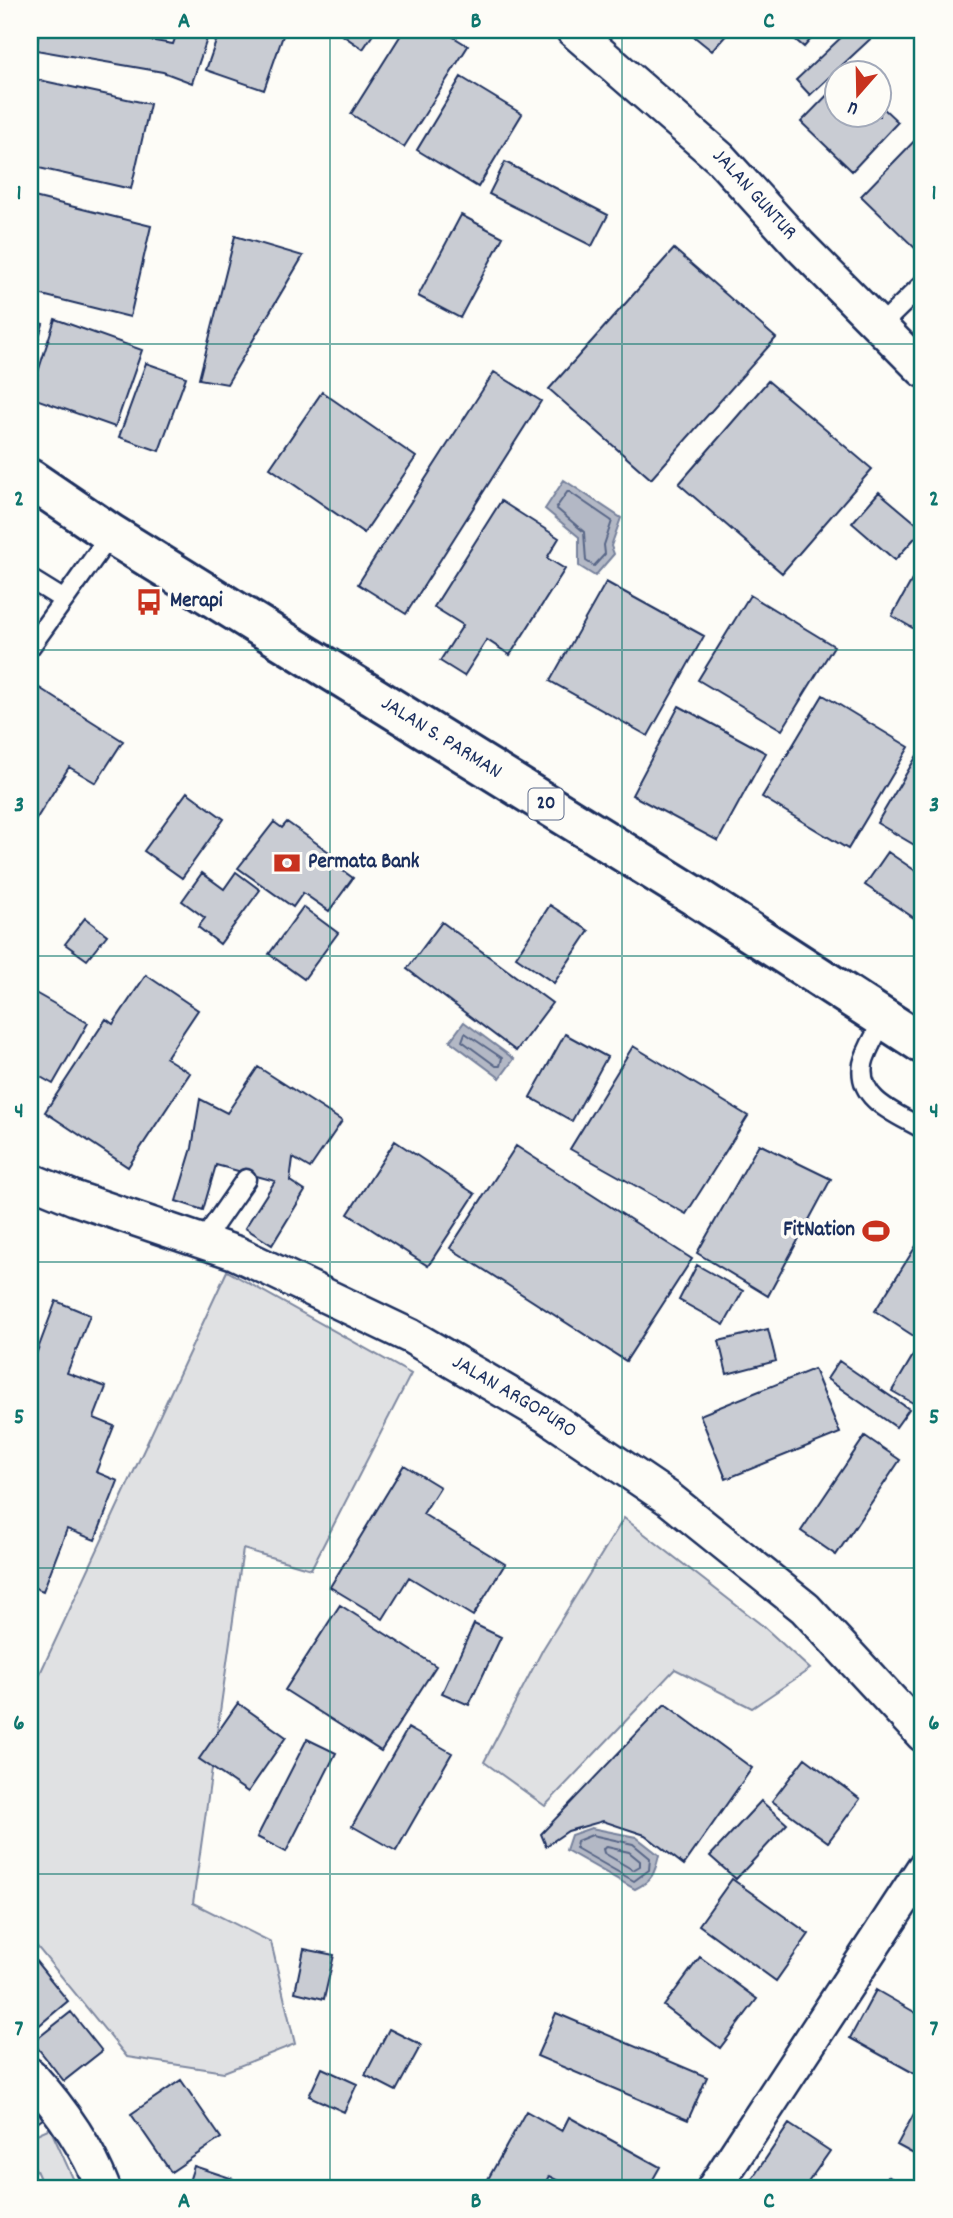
<svg xmlns="http://www.w3.org/2000/svg" width="953" height="2218" viewBox="0 0 953 2218" font-family="Dekko,sans-serif">
<style>
.green{fill:#e0e1e3;stroke:#7e88a0;stroke-width:2}
.water{fill:#b3b8c5;stroke:#76819c;stroke-width:2}
.lines{fill:none;stroke-linecap:round;stroke-linejoin:round}
.shore{stroke:#586687;stroke-width:2}
.building{fill:#c9ccd3;stroke:#1b2f5e;stroke-width:2}
.service-casing{stroke:#1b2f5e;stroke-width:23}
.minor-casing{stroke:#1b2f5e;stroke-width:38}
.trunk-casing{stroke:#1b2f5e;stroke-width:44}
.service{stroke:#fdfcf7;stroke-width:18}
.minor{stroke:#fdfcf7;stroke-width:33}
.trunk{stroke:#fdfcf7;stroke-width:38}
.grid{fill:none;stroke:#0f766e;stroke-width:2;stroke-opacity:0.55}
.labels{text-anchor:middle;dominant-baseline:central;stroke-width:7;stroke-linejoin:round;paint-order:stroke}
.shield{fill:#fdfcf7;stroke:#5f6c8c;stroke-width:2}
.shield-label{font-size:19px;font-weight:bold;fill:#1b2f5e}
.street-label{font-size:21px;fill:#1b2f5e;stroke:#fdfcf7}
.poi-label{font-size:21px;font-weight:bold;fill:#1b2f5e;stroke:#fdfcf7;text-anchor:start}
.neatline{fill:none;stroke:#0f766e;stroke-width:2.5}
.grid-label{font-size:23px;text-anchor:middle;font-weight:bold;fill:#0f766e}
</style>
<rect width="100%" height="100%" fill="#fdfcf7"/>
<filter id="ink" filterUnits="userSpaceOnUse"><feTurbulence type="fractalNoise" baseFrequency=".0143" numOctaves="2"/><feDisplacementMap in="SourceGraphic" scale="14" xChannelSelector="R" yChannelSelector="G"/><feConvolveMatrix kernelMatrix="1 2 1 2 8 2 1 2 1" color-interpolation-filters="sRGB"/></filter>
<g filter="url(#ink)">
<path class="green" d="M227,1271l184,103 -100,195 -68,-20 -50,354 78,39 24,102 -71,28 -97,-15 -97,-119v-243z
M624,1518l139,108 47,43 -58,39 -77,-39 -130,137 -61,-44 59,-113z
M50,2128l27,59 -2,1h-31l-14,-31v-20z"/>
<path class="water" d="M564,480l57,38 -10,28 3,8 -19,22 -16,-10v-29l-34,-28z
M464,1022l50,37 -14,19 -50,-37z
M591,1828l45,9 23,18c-4,18 -7,26 -24,34l-69,-39 5,-15z"/>
<g class="lines">
<path class="shore" d="M568,491l44,30 -8,24 1,9 -11,12 -8,-5 -2,-29 -28,-24z
M465,1033l37,25 -2,8h-4l-34,-25z
M592,1835l41,9 17,14 -1,12 -15,11 -58,-33 1,-7z
M607,1847l22,5 11,9v5l-7,4 -29,-17 -1,-4z"/>
</g>
<path class="building" d="M39,30h51l83,14 5,-14h32l-18,53 -29,-11 -127,-22z
M220,30h65l-21,60 -58,-20z
M335,30h41l-13,19z
M404,30h38l26,16 -64,101 -53,-33z
M686,30h45l-19,21z
M784,30h35l-15,17z
M849,30h31l-70,65 -14,-15z
M461,77l61,37 -44,73 -61,-37z
M30,78l120,26 -19,85 -101,-23z
M838,84v32h42v-11l18,17 -46,49 -51,-49z
M923,132v124l-62,-60z
M505,162l103,53 -16,31 -103,-52z
M30,196l121,30 -21,91 -100,-25z
M461,215l42,22 -43,81 -42,-22z
M235,236l68,20 -76,128 -28,-5z
M674,249l102,89 -125,141 -102,-90z
M55,319l87,31 -27,77 -85,-30z
M30,320l13,4 -13,43z
M146,363l40,14 -27,74 -40,-14z
M494,372l47,29 -135,213 -48,-30z
M768,381l104,88 -90,104 -103,-89z
M322,392l94,65 -52,76 -94,-65z
M879,492l44,37 -28,31 -43,-37z
M501,501l58,37 -12,20 18,11 -55,86 -23,-15 -23,36 -24,-15 23,-36 -29,-18z
M923,560v74l-31,-18z
M606,582l98,54 -56,100 -98,-55z
M750,595l84,51 -52,84 -84,-50z
M30,682l93,59 -27,42 -27,-16 -39,62z
M823,695l86,52 -61,102 -86,-52z
M679,706l87,47 -48,88 -86,-46z
M922,747l1,1v102l-46,-27z
M187,792l37,27 -42,59 -38,-27z
M274,822l8,6 5,-6 42,30 -4,6 28,20 -24,33 -26,-18 -10,14 -55,-39z
M888,852l35,24v48l-58,-39z
M236,872l24,18 -40,54 -22,-17 7,-9 -23,-17 20,-28 22,16z
M550,905l39,26 -35,52 -38,-26z
M303,907l35,26 -34,46 -35,-25z
M85,918l22,17 -20,25 -22,-16z
M442,922l110,81 -36,48 -109,-82z
M146,975l52,35 -32,48 24,15 -62,94 -83,-55 61,-93 7,5z
M30,990l58,33 -35,61 -23,-13z
M565,1034l42,23 -35,64 -42,-24z
M633,1046l115,70 -62,98 -116,-65z
M258,1067l84,54 -32,47 -17,-10 -3,23 15,10 -33,54 -27,-17 30,-47 -59,-16 -13,45 -27,-9 16,-53 8,-49 27,14z
M395,1141l80,53 -47,72 -80,-52z
M759,1144l72,35 -63,117 -71,-43z
M516,1146l176,113 -66,102 -176,-113z
M923,1235v107l-48,-31z
M697,1265l46,26 -19,34 -45,-25z
M56,1301l34,14 -23,58 39,14 -12,31 20,8 -18,46 22,9 -23,59 -28,-11 -24,62 -13,-5v-231l5,2z
M768,1329l8,32 -49,13 -8,-33z
M914,1354l9,6v42l-3,5 -28,-16z
M839,1361l70,48 -13,18 -69,-48z
M814,1369l26,64 -114,46 -26,-64z
M865,1436l35,24 -64,95 -35,-24z
M404,1465l36,22 -17,27 82,50 -32,52 -64,-39 -26,42 -53,-32z
M340,1605l96,61 -55,85 -96,-61z
M474,1624l27,13 -32,68 -27,-12z
M238,1703l48,34 -38,55 -49,-33z
M665,1704l87,64 -68,97 -39,-30 -42,-14 -35,10 -22,15 -5,-12z
M408,1728l44,25 -56,98 -44,-25z
M307,1739l29,14 -50,99 -29,-15z
M805,1758l55,41 -32,43 -56,-41z
M761,1801l26,23 -51,55 -26,-23z
M732,1879l77,55 -33,47 -77,-56z
M304,1949l30,6 -10,44 -29,-7z
M30,1954l38,47 -38,32z
M700,1957l57,42 -37,49 -56,-42z
M876,1990l47,27v46l-6,12 -67,-37z
M71,2012l31,39 -38,30 -31,-39z
M556,2013l151,64 -19,43 -151,-64z
M389,2029l32,16 -25,46 -31,-16z
M322,2068l35,16 -13,28 -35,-16z
M181,2080l40,58 -50,34 -40,-58z
M30,2091l17,25 -17,12z
M923,2097v62l-26,-14z
M526,2111l36,20 7,-14 91,50 -12,21h-76l-23,-12 -7,12h-59z
M789,2124l41,27 -26,37h-58z
M194,2166l39,13 -3,9h-43z
M888,2176l19,12h-27z"/>
<g class="lines">
<defs>
<path id="service" d="M880,326l43,-42
M30,579l34,21 47,-66
M30,647l34,-47
M884,1018c-6,14 -18,31 -21,46 -6,37 35,50 60,65
M203,1241l43,-62"/>
<g id="minor">
<path id="s1" d="M573,30l147,128 80,88 123,124"/>
<path id="s2" d="M30,1180l44,18 162,55 174,83 137,80 121,82 137,110 118,127"/>
<path d="M30,2075c30,33 57,71 73,113"/>
<path d="M714,2188l209,-319"/>
</g>
<g id="trunk">
<path id="s3" d="M30,479l81,55 582,361 230,149"/>
</g>
</defs>
<use href="#service" class="service-casing"/>
<use href="#minor" class="minor-casing"/>
<use href="#trunk" class="trunk-casing"/>
<use href="#service" class="service"/>
<use href="#minor" class="minor"/>
<use href="#trunk" class="trunk"/>
</g>
</g>
<path class="grid" d="M330,30v2158M622,30v2158M30,344h893M30,650h893M30,956h893M30,1262h893M30,1568h893M30,1874h893"/>
<defs>
<symbol id="bus-bare" viewBox="-9 -9 18 18"><path d="M-5-6H5V4H4V6H2V4H-2V6H-4V4H-5ZM-3.5-4V0h7V-4ZM-3.5 1.2v1.5H-2V1.2ZM2 1.2v1.5H3.5V1.2Z" fill="#c8321e" stroke="#fdfcf7" stroke-width="2.5" paint-order="stroke"/></symbol>
<symbol id="bank-bare" viewBox="-9 -9 18 18"><path d="M-6-4H6V4H-6ZM0-2.3a2.3 2.3 0 1 0 0 4.6a2.3 2.3 0 1 0 0-4.6Z" fill="#c8321e" stroke="#fdfcf7" stroke-width="2.5" paint-order="stroke"/></symbol>
<symbol id="stadium-bare" viewBox="-9 -9 18 18"><path d="M0-5a6.5 5 0 1 0 0 10a6.5 5 0 1 0 0-10ZM-3.5-1.8h7v3.6h-7Z" fill="#c8321e" stroke="#fdfcf7" stroke-width="2.5" paint-order="stroke"/></symbol>
</defs>
<g fill-rule="evenodd">
<use href="#bus-bare" x="130" y="583" width="38" height="38"/>
<use href="#bank-bare" x="268" y="844" width="38" height="38"/>
<use href="#stadium-bare" x="857" y="1212" width="38" height="38"/>
</g>
<g class="labels">
<rect class="shield" x="528.5" y="788.5" width="35" height="31" rx="5"/>
<g class="shield-label">
<text x="546" y="804">20</text>
</g>
<g class="street-label">
<text stroke="none"><textPath href="#s1" startOffset="245">JALAN GUNTUR</textPath></text>
<text stroke="none"><textPath href="#s3" startOffset="486">JALAN S. PARMAN</textPath></text>
<text stroke="none"><textPath href="#s2" startOffset="532">JALAN ARGOPURO</textPath></text>
</g>
<g class="poi-label">
<text x="170" y="602">Merapi</text>
<text x="308" y="863">Permata Bank</text>
<text x="855" y="1231" text-anchor="end">FitNation</text>
</g>
</g>
<rect width="953" height="2218" fill="none" stroke="#fdfcf7" stroke-width="77"/>
<g transform="translate(858 94) rotate(200)"><circle r="33" fill="#fdfcf7" stroke="#a3aaba" stroke-width="2"/>
<path d="M0-5L12 26L0 18L-12 26Z" fill="#c8321e"/>
<text y="-10" font-size="19" font-weight="bold" text-anchor="middle" fill="#1b2f5e">U</text>
</g>
<rect x="38" y="38" width="876" height="2142" class="neatline"/>
<g class="grid-label">
<text x="184" y="27">A</text>
<text x="476" y="27">B</text>
<text x="769" y="27">C</text>
<text x="19" y="199">1</text>
<text x="934" y="199">1</text>
<text x="19" y="505">2</text>
<text x="934" y="505">2</text>
<text x="19" y="811">3</text>
<text x="934" y="811">3</text>
<text x="19" y="1117">4</text>
<text x="934" y="1117">4</text>
<text x="19" y="1423">5</text>
<text x="934" y="1423">5</text>
<text x="19" y="1729">6</text>
<text x="934" y="1729">6</text>
<text x="19" y="2035">7</text>
<text x="934" y="2035">7</text>
<text x="184" y="2207">A</text>
<text x="476" y="2207">B</text>
<text x="769" y="2207">C</text>
</g>
</svg>
